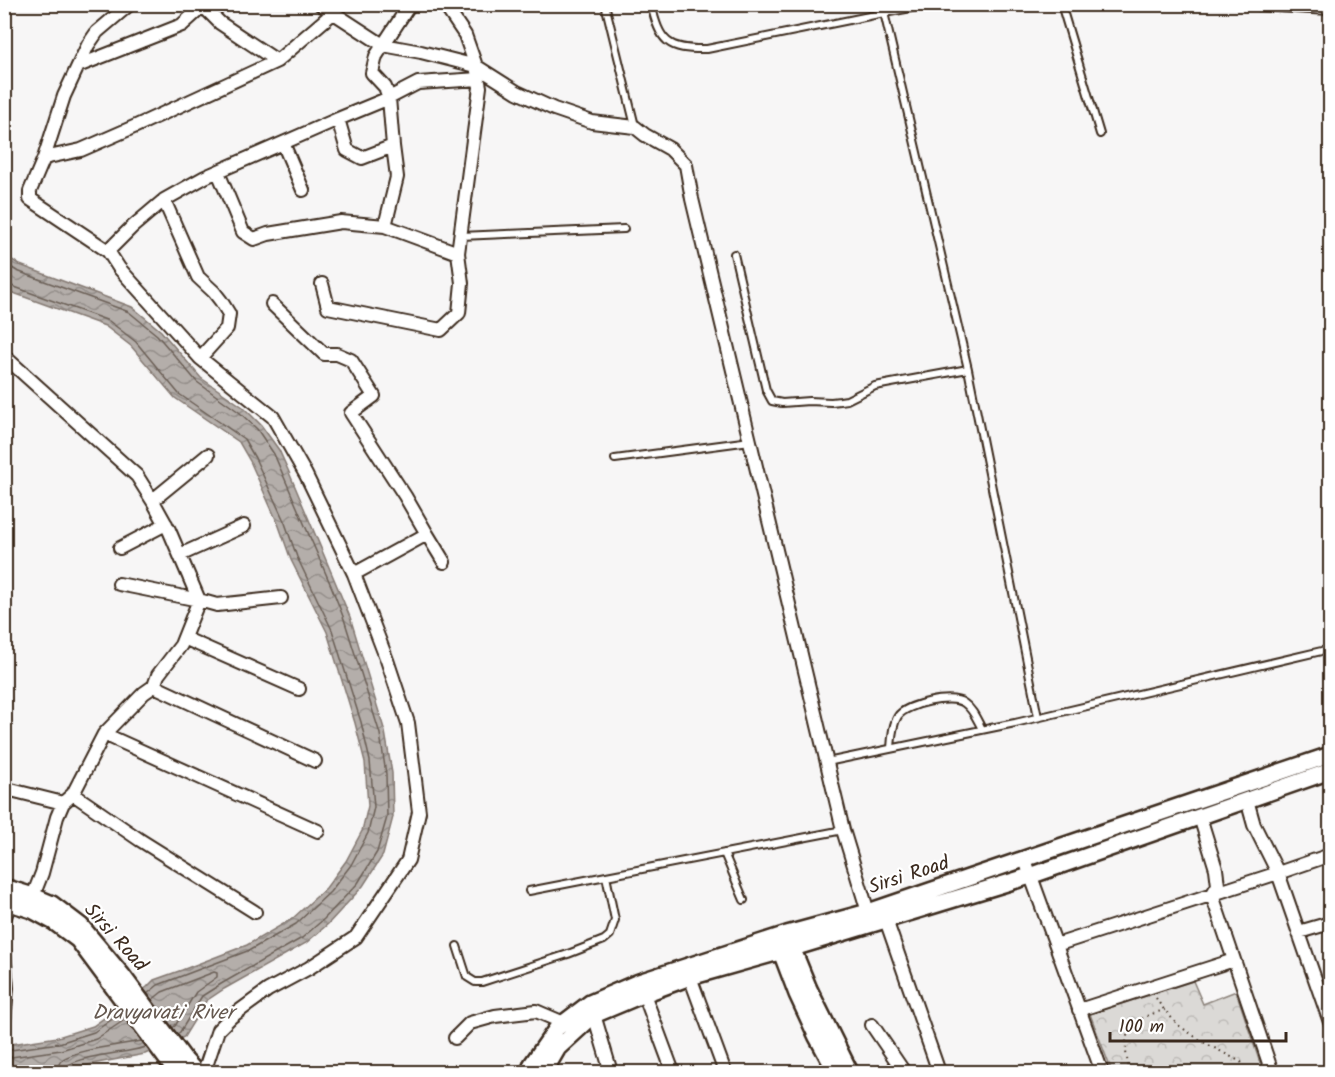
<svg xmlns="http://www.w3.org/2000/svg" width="1335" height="1077" viewBox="0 0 1335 1077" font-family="Kalam,sans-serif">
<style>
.park{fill:url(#park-crowns);stroke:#8b827a;stroke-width:1.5}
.water{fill:url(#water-waves);stroke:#847972;stroke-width:1.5}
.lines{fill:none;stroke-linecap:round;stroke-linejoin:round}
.shore{stroke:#6b5f56;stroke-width:1.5}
.service-casing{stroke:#3b2a1e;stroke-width:10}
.minor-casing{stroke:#3b2a1e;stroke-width:16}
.tertiary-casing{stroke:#3b2a1e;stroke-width:20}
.path{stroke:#3b2a1e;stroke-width:2;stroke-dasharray:1.5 4.5;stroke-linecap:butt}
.service{stroke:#fff;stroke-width:6}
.minor{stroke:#fff;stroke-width:12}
.tertiary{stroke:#fff;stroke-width:15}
.labels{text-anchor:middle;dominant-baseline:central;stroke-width:4.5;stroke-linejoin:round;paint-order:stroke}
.street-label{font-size:20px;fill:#3b2a1e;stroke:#fff}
.water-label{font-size:21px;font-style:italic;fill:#65584f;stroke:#fff}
</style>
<defs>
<pattern id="park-crowns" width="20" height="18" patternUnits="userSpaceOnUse" patternTransform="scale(1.5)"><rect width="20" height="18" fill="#dbd9d6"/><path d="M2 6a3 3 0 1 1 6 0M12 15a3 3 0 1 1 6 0" fill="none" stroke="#bdbab7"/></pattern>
<pattern id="water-waves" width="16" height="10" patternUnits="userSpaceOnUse" patternTransform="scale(1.5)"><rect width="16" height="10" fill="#b4aeaa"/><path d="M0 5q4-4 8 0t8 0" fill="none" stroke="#948e8a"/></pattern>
</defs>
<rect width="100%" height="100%" fill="#f7f6f6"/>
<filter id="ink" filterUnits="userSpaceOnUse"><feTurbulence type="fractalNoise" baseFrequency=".0167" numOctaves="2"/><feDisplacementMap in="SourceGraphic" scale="12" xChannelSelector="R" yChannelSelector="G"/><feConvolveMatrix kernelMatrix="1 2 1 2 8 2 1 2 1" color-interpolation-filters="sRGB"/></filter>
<g filter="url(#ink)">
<path class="park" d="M1193,981l10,23 33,-13 27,81h-151l-22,-58z"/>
<path class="water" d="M5,255l15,10 112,42 29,24 40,47 42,29 18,18 18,25 9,20 62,147 35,115 7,41 1,44 -10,38 -20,31 -35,38 -22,19 -82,46 -18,12 -22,36 -39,17 -53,10 -31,8h-56v-27l53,-8 35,-11 54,-39 7,-7 28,-10 65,-25 45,-26 34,-31 20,-27 16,-30 6,-25 -3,-44 -10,-39 -28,-91 -36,-72 -12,-34 -29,-65 -11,-19 -64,-44 -44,-52 -26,-20 -100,-36z"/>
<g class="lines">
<path class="shore" d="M4,263l13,8 112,41 28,23 40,47 42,30 18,17 17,25 58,134 12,31 36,115 6,40 1,43 -10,35 -19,31 -34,36 -22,19 -81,46 -19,12 -22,36 -3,2
M4,285h5l100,36 27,21 43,52 65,45 11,19 30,65 12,34 35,73 29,92 9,39 4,46 -6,26 -17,32 -21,27 -34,32 -46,26 -92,35 -11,9
M152,1000l10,-8 52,-20 3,1v4l-21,15 -21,34 -3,2
M4,1051l55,-8 35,-11 27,-19
M4,1058l57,-8 35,-11 30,-20
M57,1072c1,-5 1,-9 5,-12 11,-10 63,-16 80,-19
M65,1072l1,-5c16,-13 60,-13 80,-20"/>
<defs>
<path id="service" d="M605,4l30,122
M651,4c9,38 16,46 56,45l177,-36 49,-9
M882,4l86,365 70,348
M1061,4l39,130
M461,236l163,-7
M734,254l32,136 6,11 10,2 27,-2 22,1 9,-1 7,-1 28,-14 93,-17
M615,459l135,-18
M891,748c1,-10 1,-23 7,-32 8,-12 53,-22 66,-13 9,6 13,17 18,26
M827,762l188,-39 315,-74
M724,853l20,47
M529,891l314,-61
M457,946l10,31 8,5h7l86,-28 36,-14 6,-5 5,-15 -9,-44"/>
<path id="minor" d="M130,4l-33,28 -9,13 -10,21 104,-41 21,-19
M201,4l19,19 57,38
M320,4l63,41 38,7 55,14 4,21 -22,166 -73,-27 12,-49 -4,-31
M410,4l-34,52 -4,17 13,14 4,11 4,48 -31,12 -15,-8 -9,-31 51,-21 29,-15 61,-4
M444,4l21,31 11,31 41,26 37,17 38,13 43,5 10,8 25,14 16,16 6,34 151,631 25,82
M1260,4l70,4
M78,66l-14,30 -20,62 37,-8 55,-24 141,-65 56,-48
M283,143l20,47
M44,158l-14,33v8l78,52 23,-23 33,-28 41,-23 133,-58
M218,172l25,60 11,7 14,-5 73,-12 44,4
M164,200l34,77 16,15 7,9 8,13 -2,14 -27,30
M108,251l11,17 81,90 73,59 33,58 48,99 33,86 21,63 11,89 -11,48 -52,77 -47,31 -41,22 -37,27 -13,13 -14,42
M322,284l6,23 113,23 18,-17 3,-30 -4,-30
M272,304l52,50h13l14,6 23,36 -23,17 54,83 22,38 -73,40
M4,356l133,120 17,27 15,27 30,70 18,5 64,-7
M153,500l55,-45
M427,534l17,28
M120,548l46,-24
M180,555l64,-29
M184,638l115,51
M154,686l161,75
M104,734l214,97
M7,789l56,14
M73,794l67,46 115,72
M1200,817l16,52 2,16 -6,10 60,177
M1330,855l-52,18 52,149
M1025,860l77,212
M33,896l9,-23 15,-56 6,-14 10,-9 31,-60 40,-41 10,-7 4,-11 23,-30 18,-45 -80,-16
M4,920l8,-24
M886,920l53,152
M1299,932l31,-9
M1056,945l222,-72 -24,-48 -7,-25
M4,951l3,37 -3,33
M690,977l35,95
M644,994l29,78
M592,1008l19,64
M1079,1010l155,-50
M872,1025l32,47
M455,1038l15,-15 25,-7 41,-5 28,12"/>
<path id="tertiary" d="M4,887l29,9 19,8 29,22 41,49 63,85 11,12
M4,901l28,9 22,12 24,18 93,125 7,7
M789,940l20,49 41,83
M778,944l19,50 20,43 19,35
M529,1072l3,-8 25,-36 33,-25 49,-21 148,-48 81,-22 462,-157
M544,1072l14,-24 36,-33 50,-21 46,-17 103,-29 237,-72 300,-105"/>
</defs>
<use href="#service" class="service-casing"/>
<use href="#minor" class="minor-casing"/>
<use href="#tertiary" class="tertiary-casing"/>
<path class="path" d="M1156,998l5,8 17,19 25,17 38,20 5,10
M1130,1072c-10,-38 -4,-52 35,-62"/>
<use href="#service" class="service"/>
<use href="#minor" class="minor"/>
<use href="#tertiary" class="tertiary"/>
</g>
</g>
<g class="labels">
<g class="street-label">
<text transform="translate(909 876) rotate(-18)">Sirsi Road</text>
<text transform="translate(115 938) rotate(48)">Sirsi Road</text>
</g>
<g class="water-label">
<text x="163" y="1013">Dravyavati River</text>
</g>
</g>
<rect width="1335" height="1077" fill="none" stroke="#fff" stroke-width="24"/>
<rect x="12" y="12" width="1311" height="1053" fill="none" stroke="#3b2a1e" stroke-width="2" filter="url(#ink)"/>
<path d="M1110 1032v9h176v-9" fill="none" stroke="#3b2a1e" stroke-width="3"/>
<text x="1119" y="1032" font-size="18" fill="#3b2a1e" stroke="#ffffff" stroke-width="4.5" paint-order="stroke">100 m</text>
</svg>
